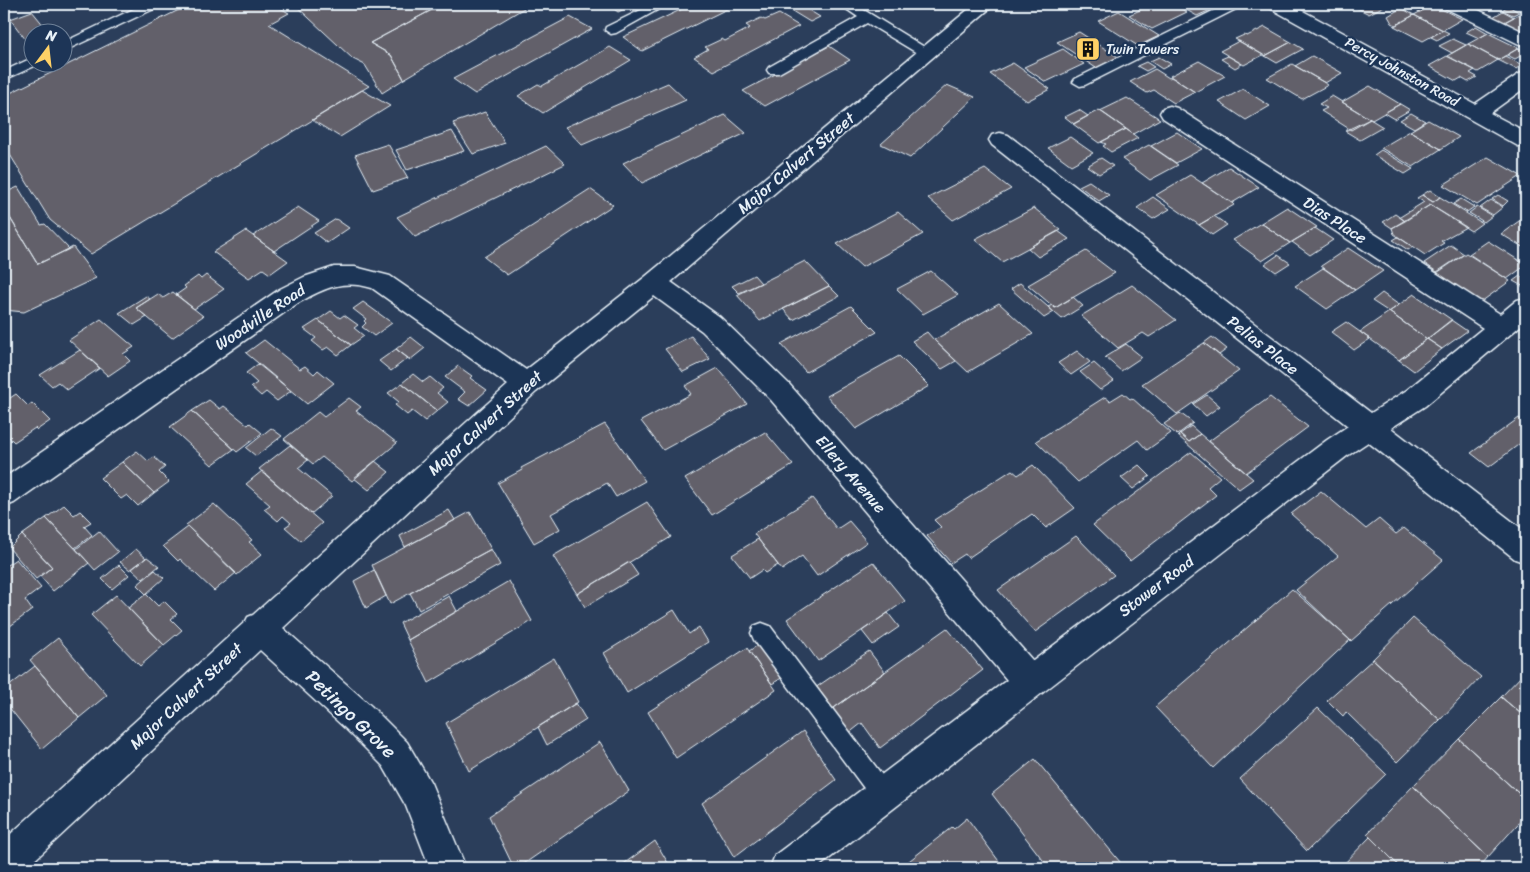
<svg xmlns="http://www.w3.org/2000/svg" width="1530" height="872" viewBox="0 0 1530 872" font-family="Sriracha,sans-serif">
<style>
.building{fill:#62616b;stroke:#e8f1f8}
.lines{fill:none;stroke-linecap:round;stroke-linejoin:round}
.service-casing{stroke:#e8f1f8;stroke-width:3}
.minor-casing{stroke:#e8f1f8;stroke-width:3}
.service{fill:#1d3557;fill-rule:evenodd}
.minor{fill:#1d3557;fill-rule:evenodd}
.labels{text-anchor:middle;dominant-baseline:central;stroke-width:4.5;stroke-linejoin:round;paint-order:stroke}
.far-poi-label{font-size:14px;fill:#e8f1f8;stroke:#1d3557;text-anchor:start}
.far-street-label{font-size:14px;fill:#e8f1f8;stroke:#1d3557}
.street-label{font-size:16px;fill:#e8f1f8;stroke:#1d3557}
.near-street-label{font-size:19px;fill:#e8f1f8;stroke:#1d3557}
</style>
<rect width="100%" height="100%" fill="#2b3e5b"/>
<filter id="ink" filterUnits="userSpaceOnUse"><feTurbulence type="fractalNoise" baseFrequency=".02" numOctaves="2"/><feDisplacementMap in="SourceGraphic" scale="10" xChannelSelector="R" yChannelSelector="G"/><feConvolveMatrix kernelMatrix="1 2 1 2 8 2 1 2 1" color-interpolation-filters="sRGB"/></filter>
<g filter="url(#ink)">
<path class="building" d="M191,4h82l16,9 -20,11 100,62 -278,168 -41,-34 -46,-75v-49z
M294,4h149l-73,39 21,12 13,24 -22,14 -17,-28 -12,-6z
M443,4l6,1 82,-1 -127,75 -13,-24 -21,-12z
M607,4h28l-17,8z
M693,4h44l-95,47 -19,-14z
M1153,4h20l14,8 -35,17 -23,-14z
M1176,4h39l4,2 -22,10z
M1349,4h39l-19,10z
M1406,4h23l3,1 -12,7z
M1433,5l29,14 -19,11 -29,-15z
M802,6l18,11 -10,5 -18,-11z
M1508,6l11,6 -6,3 -11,-5z
M1401,8l13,7 -18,10 -4,-2 -4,-7z
M32,11l17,21h-17v6l-6,2 -16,-21z
M1119,11l40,25 -21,10 -40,-25z
M1503,11l11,6 -10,5 -11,-5z
M1524,11l2,1v21l-21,-11z
M779,14l20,12 -85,45 -20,-14 14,-8 -3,-2 17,-8 3,2 25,-13 -4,-3 15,-7 4,2z
M1414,15l29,15 -20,11 -29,-15z
M570,17l22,12 -117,65 -22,-15z
M1476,26l12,7 -9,5 -13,-6z
M1265,27l26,15 -26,14 -30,-17 9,-4 3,1z
M1443,30l6,3 -12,7 -6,-3z
M1079,32l39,25 -22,11 -39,-26z
M1488,33l31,15 -21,12 -30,-16z
M1453,39l13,6 -14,8 -13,-7z
M1239,41l24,14 -19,10 -24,-14z
M1291,42l12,7 -26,14 -12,-7z
M1468,44l30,16 -20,12 -31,-16z
M829,46l21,14 -85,46 -22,-15z
M610,47l21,13 -88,53 -25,-17 20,-12 4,2z
M1519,48l7,5 -11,6 -8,-4z
M1063,49l21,15 -38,18 -22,-15z
M1228,56l14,8 -7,4 -14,-9z
M1312,56l30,17 -17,10 -30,-17z
M1447,56l28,14 -5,3 7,4 -9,5 -7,-4 -5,3 -27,-15z
M1505,56l17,9 -6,4 -18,-9z
M1159,57l12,7 -9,5 -12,-8z
M1199,61l26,15 -30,16 -25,-16z
M1146,62l8,5 -8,4 -9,-5z
M1013,63l37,26 -23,12 -37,-27z
M1292,64l33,19 3,2 -26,14 -35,-21z
M1155,69l14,9 2,-1 24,15 -21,11 -20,-13 -7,3 -17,-11z
M668,83l18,17 -104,45 -17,-18z
M947,85l28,12 -65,61 -29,-14z
M1370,86l30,18 -28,16 -30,-18z
M1243,89l27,17 -24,14 -27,-18z
M362,90l28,16 -50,31 -28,-17z
M1332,96l10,6 28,17 -19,11 -30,-19 6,-3 -8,-4z
M1127,98l33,21 -27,15 -33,-23z
M1400,104l10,6 -16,9 -10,-6z
M1079,110l9,6 -14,8 -9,-7z
M1099,110l27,19 -27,14 -26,-19z
M485,112l20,31 -32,11 -20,-31z
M1411,113l14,8 -11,7 -14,-8z
M725,115l21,18 -104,50 -19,-20z
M1370,119l13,8 -23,13 -15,-9z
M1428,120l31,17 -18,12 -31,-18z
M1126,129l12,9 -27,14 -8,-6 3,-2 -5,-2z
M452,131l12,20 -57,19 -11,-20z
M1410,131l31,18 -28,18 -32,-19z
M1177,132l25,17 -26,14 -25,-17z
M1070,137l23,16 -22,12 -23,-17z
M388,144l20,34 -35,12 -18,-35z
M1149,145l29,20 -28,15 -28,-21z
M546,146l19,18 -150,73 -18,-20z
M1381,150l32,19 -8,5 -31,-19z
M1488,157l33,19 -44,29 -34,-20z
M1101,158l12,8 -14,8 -12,-8z
M1229,167l30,20 -27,16 -30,-20z
M985,169l26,20 -58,31 -25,-22z
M1190,175l42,28 2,2 -35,20 -43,-30z
M1089,181l20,14 -10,6 -20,-15z
M18,187l23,38 4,-1 24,25 -31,15 -34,-56v-15z
M590,189l23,16 -106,70 -23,-18z
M1430,190l10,7 -7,5 -11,-7z
M1422,195l11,7 7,-5 42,26 -11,8 -41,-26 -25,16 -5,-4 24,-15 -7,-4z
M1498,195l10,6 -5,5 -11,-7z
M1153,197l17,12 -17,10 -16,-11z
M1461,199l13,8 -7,5 -14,-8z
M1491,200l12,7 -10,8 -13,-7z
M1430,205l36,22 -25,14 3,2 -19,12 -31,-21 -2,-6z
M298,207l21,14 -45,30 -21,-15z
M1287,207l30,20 -27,16 -29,-20z
M1477,207l15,9 -8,6 -15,-9z
M4,208l34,56 35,-17 23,31 -72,34 -20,-2z
M1034,208l27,22 -59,32 -27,-23z
M898,212l25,22 -61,33 -25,-23z
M1395,214l10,7 -13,7 -9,-6z
M1214,216l13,9 -15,10 -13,-10z
M1526,216v33l-25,-15z
M336,219l13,9 -22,15 -13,-10z
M1261,223l29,20 -28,18 -29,-21z
M1315,228l18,12 -23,15 -18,-13z
M246,231l42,30 -18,13 -7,-5 -14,9 -36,-26z
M1058,231l11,8 -31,18 -10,-9z
M1398,237l15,10 -5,3 -15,-10z
M1488,241l38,24 -19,14 -38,-25z
M1451,245l13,9 -27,18 -13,-9z
M1348,248l35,23 -28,19 -34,-24z
M1086,251l29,22 -60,35 -27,-23z
M1466,253l44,28 -32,23 -44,-29z
M1278,255l12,8 -14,9 -11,-8z
M805,261l24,25 -69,35 -23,-26z
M1323,268l32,22 -28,19 -32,-23z
M931,271l27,24 -35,19 -26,-25z
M206,275l18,14 -30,20 -18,-14 10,-7 -2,-2 14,-10 3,3z
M754,275l7,8 -22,10 -7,-7z
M1520,276l6,4v6l-2,1 -11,-6z
M1020,283l34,29 -10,6 -33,-29z
M1132,285l44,35 -27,17 -6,-4 -25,15 -37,-32z
M829,286l10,10 -46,24 -10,-11z
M173,292l30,24 -31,22 -36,-30 22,-14 5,4z
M1382,293l17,12 -10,7 -17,-11z
M1414,294l38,26 -25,19 -38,-27z
M146,296l4,3 -14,9 11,9 -13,8 -15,-12z
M1073,297l10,9 -21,13 -14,-12 4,-2 3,3z
M363,302l29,21 -18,13 -12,-9 4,-4 -2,-2 2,-2 -13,-10z
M999,303l34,31 -65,38 -34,-32z
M851,306l26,26 -71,40 -25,-28z
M331,311l9,7 4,-3 14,10 -4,3 10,8 -13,9 -33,-25z
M1389,312l38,27 -28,21 -39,-28z
M101,319l33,28 -11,7 7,7 -22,15 -39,-36z
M318,320l33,25 -13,10 -10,-8 -5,3 -11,-9 4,-3 -12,-9z
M1451,320l16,11 -25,18 -15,-10z
M1346,322l14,10 10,7 -16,11 -23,-18z
M927,332l7,8 22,21 -14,8 -30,-28z
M691,336l19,23 -27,13 -18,-23z
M411,337l14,11 -15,12 -14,-11z
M1212,337l15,12 -8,6 -15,-12z
M1427,339l15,10 -28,22 -15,-11z
M264,340l36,29 5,-3 9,8 4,-4 16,13 -27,21 -61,-51z
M1204,343l35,28 -62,43 -35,-30z
M1126,344l16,13 -21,14 -16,-14z
M396,349l12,9 -17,13 -12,-10z
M80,350l20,18 -33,22 -9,-8 -6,4 -12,-11z
M1077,351l13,11 -19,13 -13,-12z
M899,356l30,30 -73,43 -29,-33z
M1094,363l20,18 -14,9 -20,-18z
M258,364l33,27 -14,10 -11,-9 -5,4 -10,-9 6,-4 -11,-10z
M458,366l14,10 -2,2 17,12 -18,16 -11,-7 7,-7 -20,-15z
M718,368l29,36 -84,46 -22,-29 50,-27 -6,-8z
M413,374l10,8 7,-5 13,11 -6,5 11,9 -11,9 -35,-28z
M402,383l35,28 -12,10 -13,-10 -5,4 -12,-10 4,-3 -11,-9z
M1123,393l7,6 2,-1 39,35 -24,17 -9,-10 -60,42 -42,-41 69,-44 5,4z
M16,394l12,12 4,-3 18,18 -13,9 -2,-2 -21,14 -9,-9 -1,1v-32z
M1207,395l13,11 -14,10 -13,-12z
M1270,397l38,30 -62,46 -37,-32z
M349,398l12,9 -5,4 41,32 -45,38 -30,-24 -9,7 -29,-25 34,-27 6,5z
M209,400l11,9 4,-3 24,19 2,-2 12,10 -25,19 -45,-41z
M192,411l42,38 -22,16 -42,-38z
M1180,413l13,10 -16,12 -13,-11z
M1519,418l7,5v16l-37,28 -18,-14z
M605,424l40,57 -29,16 -9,-14 -56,31 9,15 -26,14 -36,-60 24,-13 -1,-2z
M1191,426l9,8 -11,8 -9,-8z
M271,428l11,8 -26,20 -10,-8z
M765,432l28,33 -81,50 -27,-36z
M1180,434l9,8 11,-8 53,45 -14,10 -61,-53z
M290,445l18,15 -10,8 34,28 -21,18 -52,-45z
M137,451l11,10 6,-4 11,10 -6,5 10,10 -15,11 -32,-31z
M1191,452l29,25 -12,10 8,8 -86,66 -37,-36z
M375,461l14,11 -20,18 -15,-12z
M122,462l32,31 -16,13 -11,-11 -6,4 -21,-21z
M1033,465l42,43 -29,20 -14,-14 -64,44 -3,-4 -14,9 -24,-27 14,-9 -7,-7 78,-50 6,5z
M1139,465l11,11 -17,13 -12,-11z
M262,471l60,52 -21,18 -16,-14 6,-4 -8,-7 -5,5 -14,-12 6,-4 -24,-21z
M1321,491l45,38 13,-10 17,15 8,-6 39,32 -92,81 -55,-51 42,-34 -47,-42z
M812,498l25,31 12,-8 18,21 -50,34 -15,-20 -20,14 -28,-36z
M647,502l24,35 -94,57 -24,-38z
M214,504l38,36 -3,2 13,12 -25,21 -51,-50z
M64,505l10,10 6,-4 11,11 -7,4 8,9 -17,13 -29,-30z
M449,510l6,10 -50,27 -5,-11z
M470,512l21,37 -101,55 -18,-39z
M46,518l43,45 -36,28 -13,-15 12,-9 -30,-32z
M188,527l48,46 -22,18 -34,-32 -2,2 -15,-15z
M99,531l19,21 -23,18 -19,-21z
M22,535l30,32 -16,12 -27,-31z
M1076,536l38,39 -79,57 -37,-42z
M758,539l20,26 -13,8 -3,-3 -12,8 -18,-23z
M136,549l10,9 -16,12 -10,-8z
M491,549l9,16 -81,45 -9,-17z
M147,557l12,9 -16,13 -11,-10z
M16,559l25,29 -16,12 7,10 -26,19 -2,-3v-59z
M629,562l9,13 -53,32 -8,-13z
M873,562l32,39 -87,60 -31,-42z
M119,565l10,10 -17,14 -10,-10z
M155,570l9,8 -18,16 -9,-9z
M374,570l12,26 -20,12 -12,-27z
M509,581l23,40 -103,62 -21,-43z
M1292,589l58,51 -137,128 -58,-61z
M146,594l12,12 6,-5 13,13 -6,5 11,11 -18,15 -36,-37z
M116,595l48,50 -24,21 -49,-51z
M449,596l8,15 -49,29 -8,-17z
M674,610l15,24 10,-7 9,15 -81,51 -23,-40z
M888,613l11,14 -26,18 -11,-14z
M1413,618l68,59 -41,43 -67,-61z
M947,628l36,42 -103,78 -18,-25 -14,11 -17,-24z
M58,638l49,57 -28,23 -49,-58z
M761,643l22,34 -11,7 -23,-33z
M747,648l29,42 -100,68 -28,-46z
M869,651l16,21 -54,38 -16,-22z
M554,658l24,44 -109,69 -23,-48z
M1373,659l67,61 -43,42 -51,-50 -3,4 -16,-16z
M35,666l44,52 -37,31 -38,-48v-11z
M1526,671v47l-25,-21z
M1501,697l25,21v82l-67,-61z
M576,703l10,17 -39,25 -9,-18z
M1318,708l68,66 -79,77 -67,-72z
M803,731l33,49 -102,77 -32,-54z
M1459,739l67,61v15l-38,42 -75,-71z
M600,742l29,49 -111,77h-4l-25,-52z
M1035,759l90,109h-76l-57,-74z
M1413,786l75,71 -9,11h-78l-34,-34z
M967,818l37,50h-104l52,-41 2,2z
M1370,837l31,31h-61z
M655,841l16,27h-53z"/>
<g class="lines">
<defs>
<path id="service" d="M144,4h16l-2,3 -96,45v-9z
M653,4h15l-52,29 -5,1 -6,-4 1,-3z
M839,4h15l80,49 -7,4 -5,-1 -55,-33 -88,50h-10l-2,-3 2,-3 89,-50z
M1227,4h15l-2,3 -155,78 -5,1 -7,-4 2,-3z
M32,58v4h6l-1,3 -33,15v-9z
M762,623l8,3 121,161 4,8 -4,8 -8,4 -8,-4 -121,-163 -3,-7 3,-7z"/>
<path id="minor" d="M975,4h20l-324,278 49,35 69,67 244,277 294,-221 21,-14 -356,-281 -3,-5 3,-5 8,-2 8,2 363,278 36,-23 76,-62 -320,-210 -3,-5 3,-5 7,-2 7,2 323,206 17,-14 9,-2v23l-101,85 -34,22 135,104v31l-11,-4 -147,-117 -21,14 -530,412h-47l5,-13 232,-175 -236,-280 -69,-69 -48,-35 -118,96 -253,236 88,78 36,36 24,41 35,85h-36l-24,-62 -23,-40 -36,-36 -87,-80 -234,218h-22v-28l242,-219 2,-4 5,-2 255,-230 -136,-97c-30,-9 -48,0 -74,15l-284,200 -10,4v-29l276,-189 24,-12 30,-10h21l35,9 136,94 119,-93z
M1268,4h22l185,100 44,-30 7,-2v15l-36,26 36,19v16l-8,-2 -248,-138z
M1443,4h23l60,29v13l-7,-2 -74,-36z"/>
</defs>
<use href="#service" class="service-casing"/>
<use href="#minor" class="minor-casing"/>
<use href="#service" class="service"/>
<use href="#minor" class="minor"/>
</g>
</g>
<defs>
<symbol id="building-square" viewBox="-11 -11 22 22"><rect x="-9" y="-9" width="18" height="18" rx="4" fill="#ffd166" stroke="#1d3557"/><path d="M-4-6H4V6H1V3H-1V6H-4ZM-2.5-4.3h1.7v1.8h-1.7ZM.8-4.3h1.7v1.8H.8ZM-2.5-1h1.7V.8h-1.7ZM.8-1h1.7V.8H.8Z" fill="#111"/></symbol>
</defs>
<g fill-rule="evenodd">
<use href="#building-square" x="1074" y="35" width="28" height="28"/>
</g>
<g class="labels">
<g class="far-poi-label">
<text x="1106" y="49">Twin Towers</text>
</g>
<g class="far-street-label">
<text transform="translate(1402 72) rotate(29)">Percy Johnston Road</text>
</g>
<g class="street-label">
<text transform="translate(796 163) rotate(-40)">Major Calvert Street</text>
<text transform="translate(1335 220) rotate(33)">Dias Place</text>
<text transform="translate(260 317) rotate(-34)">Woodville Road</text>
<text transform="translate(1263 345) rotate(38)">Pelias Place</text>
<text transform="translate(485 423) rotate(-42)">Major Calvert Street</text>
<text transform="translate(851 474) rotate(49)">Ellery Avenue</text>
<text transform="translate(1156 586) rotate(-37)">Stower Road</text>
<text transform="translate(186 696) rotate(-43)">Major Calvert Street</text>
</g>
<g class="near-street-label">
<text transform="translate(351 714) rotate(44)">Petingo Grove</text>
</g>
</g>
<rect width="1530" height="872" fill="none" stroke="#1d3557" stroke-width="20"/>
<rect x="10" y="10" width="1510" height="852" fill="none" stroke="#e8f1f8" stroke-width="2" filter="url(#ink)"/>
<g transform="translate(48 48) rotate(15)"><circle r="24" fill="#1d3557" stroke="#6e8097"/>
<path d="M0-4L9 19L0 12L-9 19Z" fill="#ffd166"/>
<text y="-8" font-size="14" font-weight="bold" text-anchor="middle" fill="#e8f1f8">N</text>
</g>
</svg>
